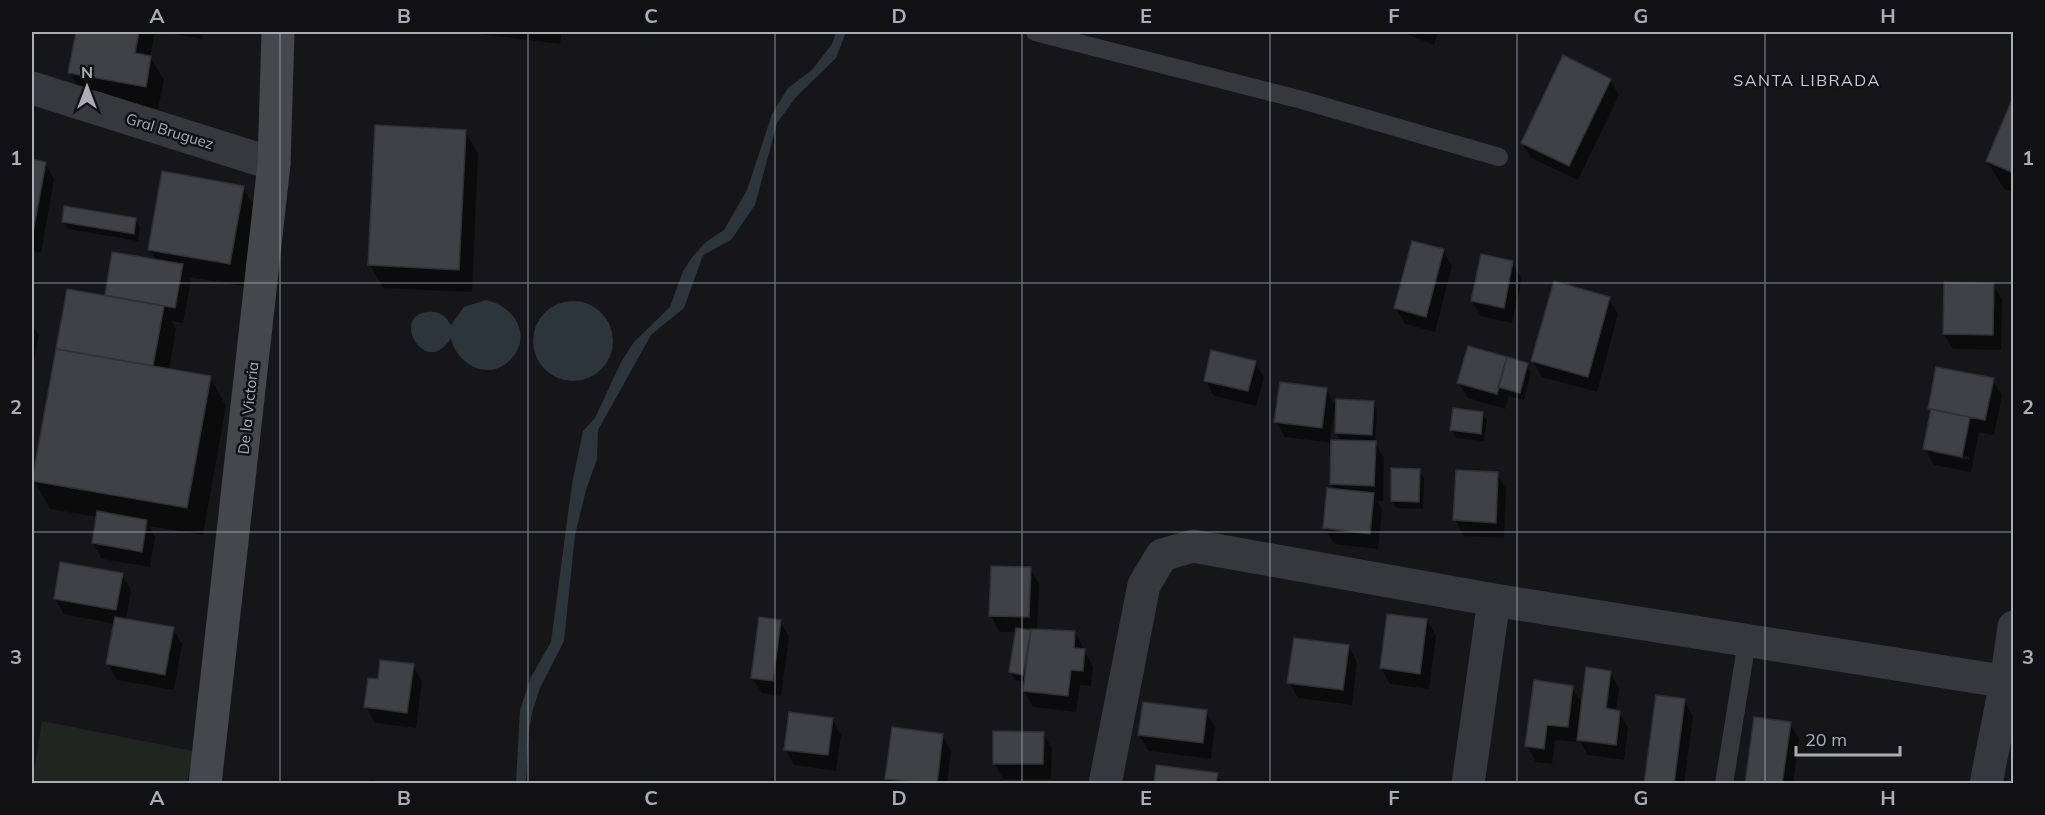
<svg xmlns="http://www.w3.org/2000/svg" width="2045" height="815" viewBox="0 0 2045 815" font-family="Mulish,sans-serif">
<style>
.green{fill:#1e261f}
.water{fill:#2c353c}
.shadow{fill:#0007;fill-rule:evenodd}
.building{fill:#404145;stroke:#303034;stroke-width:1.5}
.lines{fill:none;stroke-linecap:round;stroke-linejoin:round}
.service{stroke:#37383d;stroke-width:18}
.minor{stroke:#37383d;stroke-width:33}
.tertiary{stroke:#37383d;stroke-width:33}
.secondary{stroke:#45474d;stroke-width:33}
.grid{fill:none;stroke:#a8adb8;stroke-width:1.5;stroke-opacity:0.55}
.labels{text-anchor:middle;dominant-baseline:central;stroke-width:5;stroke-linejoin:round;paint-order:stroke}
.street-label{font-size:15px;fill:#a8adb8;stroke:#111113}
.neighbourhood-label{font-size:16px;letter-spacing:1.5px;fill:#c9ccd4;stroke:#111113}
.neatline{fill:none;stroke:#a8adb8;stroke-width:2}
.grid-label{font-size:20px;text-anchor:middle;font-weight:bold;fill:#a8adb8}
</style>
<rect width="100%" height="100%" fill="#161618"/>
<path class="green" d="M42,721l151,30 -6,32 -155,1z"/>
<path class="water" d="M836,32h10l-10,26 -40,39 -19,26 -22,82 -24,35 -28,15 -19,53 -33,27 -53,95 -1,29 -11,31 -11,45 -11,106 -24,47 -7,21 -4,20 -3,54h-10l4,-73 11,-33 20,-35 21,-158 11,-53 12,-13 26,-56 13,-20 36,-35 13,-36 10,-15 13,-14 18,-12 23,-40 25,-76 16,-26 24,-18 20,-26z
M486,300c28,6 47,35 25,59 -22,24 -55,5 -60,-21 -25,42 -62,-23 -23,-26 12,-1 17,4 23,13l13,-18z
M533 341a40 40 0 1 1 80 0a40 40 0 1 1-80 0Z"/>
<path class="shadow" d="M77,32h78l-5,25 14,23 -6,29 -75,-14 -13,-22z
M161,32h43l-2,7z
M463,32h99l-2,12z
M1401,32h37l-4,13z
M1610,80l9,15 -41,85 -47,-22 -9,-15z
M2014,99v94l-10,-4 -17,-28z
M465,131l13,23 -6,138 -89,-4 -13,-23z
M32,161l13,2 9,16 -13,74 -9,-2z
M243,187l13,23 -13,76 -55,-9 3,4 -8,42 -12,-2 5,8 -7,41 41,7 16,29 -23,129 -54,-9 6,11 -5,30 -48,-8 -9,-16 5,-26 -48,-8 -16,-28 74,-184 -2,-2 51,-34 -7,-11z
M135,220l5,7 -2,14 -70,-12 -5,-7z
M1443,251l9,15 -17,66 -30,-8 -9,-16z
M1512,263l10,15 -10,45 -31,-7 -9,-15z
M1993,284l9,16 -1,50 -48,-1 -9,-15z
M1609,299l9,15 -21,78 -55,-15 -9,-16z
M32,326l7,9 -6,30 -1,-1z
M1255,362l9,16 -8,28 -42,-10 -9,-16z
M1527,365l4,7 -7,28 -15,-4 -4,13 -37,-11 -9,-15z
M1993,380l9,15 -8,40 -15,-3 -8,40 -37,-7 -9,-16zM1934,450l36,7 -1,3 -35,-7z
M1326,389l9,16 -5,36h11l-5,-8 37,-31 4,8 -2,33 9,15 -1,43h-6l5,9 -4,39 -44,-5 -9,-16 10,-37 -4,-7 2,-41 -48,-6 -9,-15z
M1482,413l5,8 -3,20 -28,-3 -4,-8z
M1419,470l5,8 -1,31 -27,-1 -4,-7z
M1458,472l39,2 9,15 -2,49 -40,-2 -9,-16z
M1030,568l9,16 -2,47 38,1 18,35 -2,19 -11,-1 -4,27 -43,-5 -9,-16 2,-10 -11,-1 -5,-8 7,-40h-17l-9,-16z
M122,575l9,15 -5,30 47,8 9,16 -8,46 -57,-10 -9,-16 7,-40 -51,-10 -9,-15z
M1427,620l9,16 -7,53 -39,-5 -9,-16z
M780,622l9,15 -8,59 -19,-3 -10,-15z
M1348,646l9,16 -5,43 -54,-7 -9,-16z
M413,666l9,15 -6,47 -41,-5 -9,-16 13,-27z
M1610,672l9,16 -3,24h3l9,16 -4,32 -36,-5 -11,-18 -1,5 -21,-2 -3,24 -16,-2 -9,-16 45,-59 11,18z
M1684,701l9,15 -9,68h-38z
M1206,712l9,15 -4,32 -62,-8 -10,-16z
M832,719l9,16 -5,36 -42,-6 -9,-16z
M1790,724l9,15 -6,45h-46z
M1043,733l9,16 -1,30h-48l-9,-16z
M942,735l9,16 -4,33h-57l-3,-5z
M1217,775l5,9h-67z
M370,780l24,3v1h-24z"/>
<path class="building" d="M76,32h63l-4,21 16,3 -5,31 -78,-14z
M1563,55l48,24 -42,87 -48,-23z
M2014,95v78l-28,-12z
M375,125l91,5 -7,140 -91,-5z
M32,159l14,3 -14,76z
M162,171l82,15 -14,78 -82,-14z
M64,206l72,12 -2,16 -72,-12z
M1412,241l32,8 -18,68 -32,-9z
M112,252l71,12 -8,44 -70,-13z
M1481,254l32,7 -9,47 -33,-7z
M1554,281l56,16 -22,80 -57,-16z
M1944,282l50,1 -1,52 -50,-1z
M67,289l97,17 -11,60 -97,-17z
M1468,346l39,11 -10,37 -40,-11z
M56,349l155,27 -24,132 -155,-27z
M1211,350l45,11 -8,30 -44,-10z
M1507,357l21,6 -8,30 -22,-6z
M1936,367l58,11 -9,42 -57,-11z
M1280,382l47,6 -5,40 -48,-6z
M1336,399l38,2 -2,34 -37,-2z
M1453,408l30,4 -2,22 -31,-4z
M1931,409l39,8 -8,40 -39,-8z
M1331,440l45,1 -2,45 -44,-2z
M1391,468l29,1 -1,33 -28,-1z
M1456,470l42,2 -2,51 -43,-3z
M1327,488l47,5 -4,41 -47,-6z
M97,511l50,9 -5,32 -50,-9z
M60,562l63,11 -7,37 -62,-11z
M991,566l40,1 -2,50 -40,-1z
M1387,614l40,5 -7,55 -40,-6z
M115,617l59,10 -9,48 -59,-11z
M759,617l22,3 -8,61 -22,-3z
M1016,628l15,2 -8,45 -14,-3z
M1031,629l44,2 -1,17 11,1 -2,22 -12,-1 -3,26 -45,-5z
M1294,638l55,7 -6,45 -56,-7z
M380,660l34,4 -7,49 -43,-6 4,-29 10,1z
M1586,667l25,4 -5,37 14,3 -4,34 -39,-5z
M1534,680l39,6 -5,41 -21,-2 -3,24 -19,-3z
M1656,695l29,4 -11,85h-30z
M1143,702l64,8 -4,33 -65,-8z
M789,712l44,6 -5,37 -44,-5z
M1754,717l37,5 -9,62h-37z
M892,727l51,7 -6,50 -52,-5z
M993,731l51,1 -1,32h-50z
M1156,765l62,8 -2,11h-62z"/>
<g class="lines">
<path class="service" d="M1035,32l267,68 197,57
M1724,784l23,-143"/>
<path class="minor" d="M1105,784l39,-199 18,-30 31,-9 301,54 520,83
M1468,784l26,-184
M1986,784l20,-102 8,-55"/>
<path class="tertiary" d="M32,88l242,76"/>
<path class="secondary" d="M205,784l69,-620 4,-132"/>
</g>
<path class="grid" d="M280,32v752M528,32v752M775,32v752M1022,32v752M1270,32v752M1517,32v752M1765,32v752M32,283h1982M32,532h1982"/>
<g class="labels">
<g class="street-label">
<text transform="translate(170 131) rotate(17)">Gral Bruguez</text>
<text transform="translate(248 408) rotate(-84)">De la Victoria</text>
</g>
<g class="neighbourhood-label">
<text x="1807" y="80">SANTA LIBRADA</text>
</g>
</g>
<rect width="2045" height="815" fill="none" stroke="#111113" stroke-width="66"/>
<g transform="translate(87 87)" stroke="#111113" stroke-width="4.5" paint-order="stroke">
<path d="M0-4.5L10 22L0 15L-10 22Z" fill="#a8adb8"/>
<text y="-9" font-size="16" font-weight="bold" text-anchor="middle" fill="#a8adb8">N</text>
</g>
<path d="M1796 746v9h104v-9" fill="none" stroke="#a8adb8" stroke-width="3"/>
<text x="1805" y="746" font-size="18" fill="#a8adb8" stroke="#111113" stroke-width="4.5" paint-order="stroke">20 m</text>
<rect x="33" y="33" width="1979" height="749" class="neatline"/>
<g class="grid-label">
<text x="157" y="23">A</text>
<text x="404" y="23">B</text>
<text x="651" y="23">C</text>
<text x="899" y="23">D</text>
<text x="1146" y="23">E</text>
<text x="1394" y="23">F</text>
<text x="1641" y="23">G</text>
<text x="1888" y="23">H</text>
<text x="16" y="165">1</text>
<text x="2028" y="165">1</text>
<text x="16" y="414">2</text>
<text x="2028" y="414">2</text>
<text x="16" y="664">3</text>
<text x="2028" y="664">3</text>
<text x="157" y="805">A</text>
<text x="404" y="805">B</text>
<text x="651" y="805">C</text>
<text x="899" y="805">D</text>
<text x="1146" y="805">E</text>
<text x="1394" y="805">F</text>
<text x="1641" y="805">G</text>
<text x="1888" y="805">H</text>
</g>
</svg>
